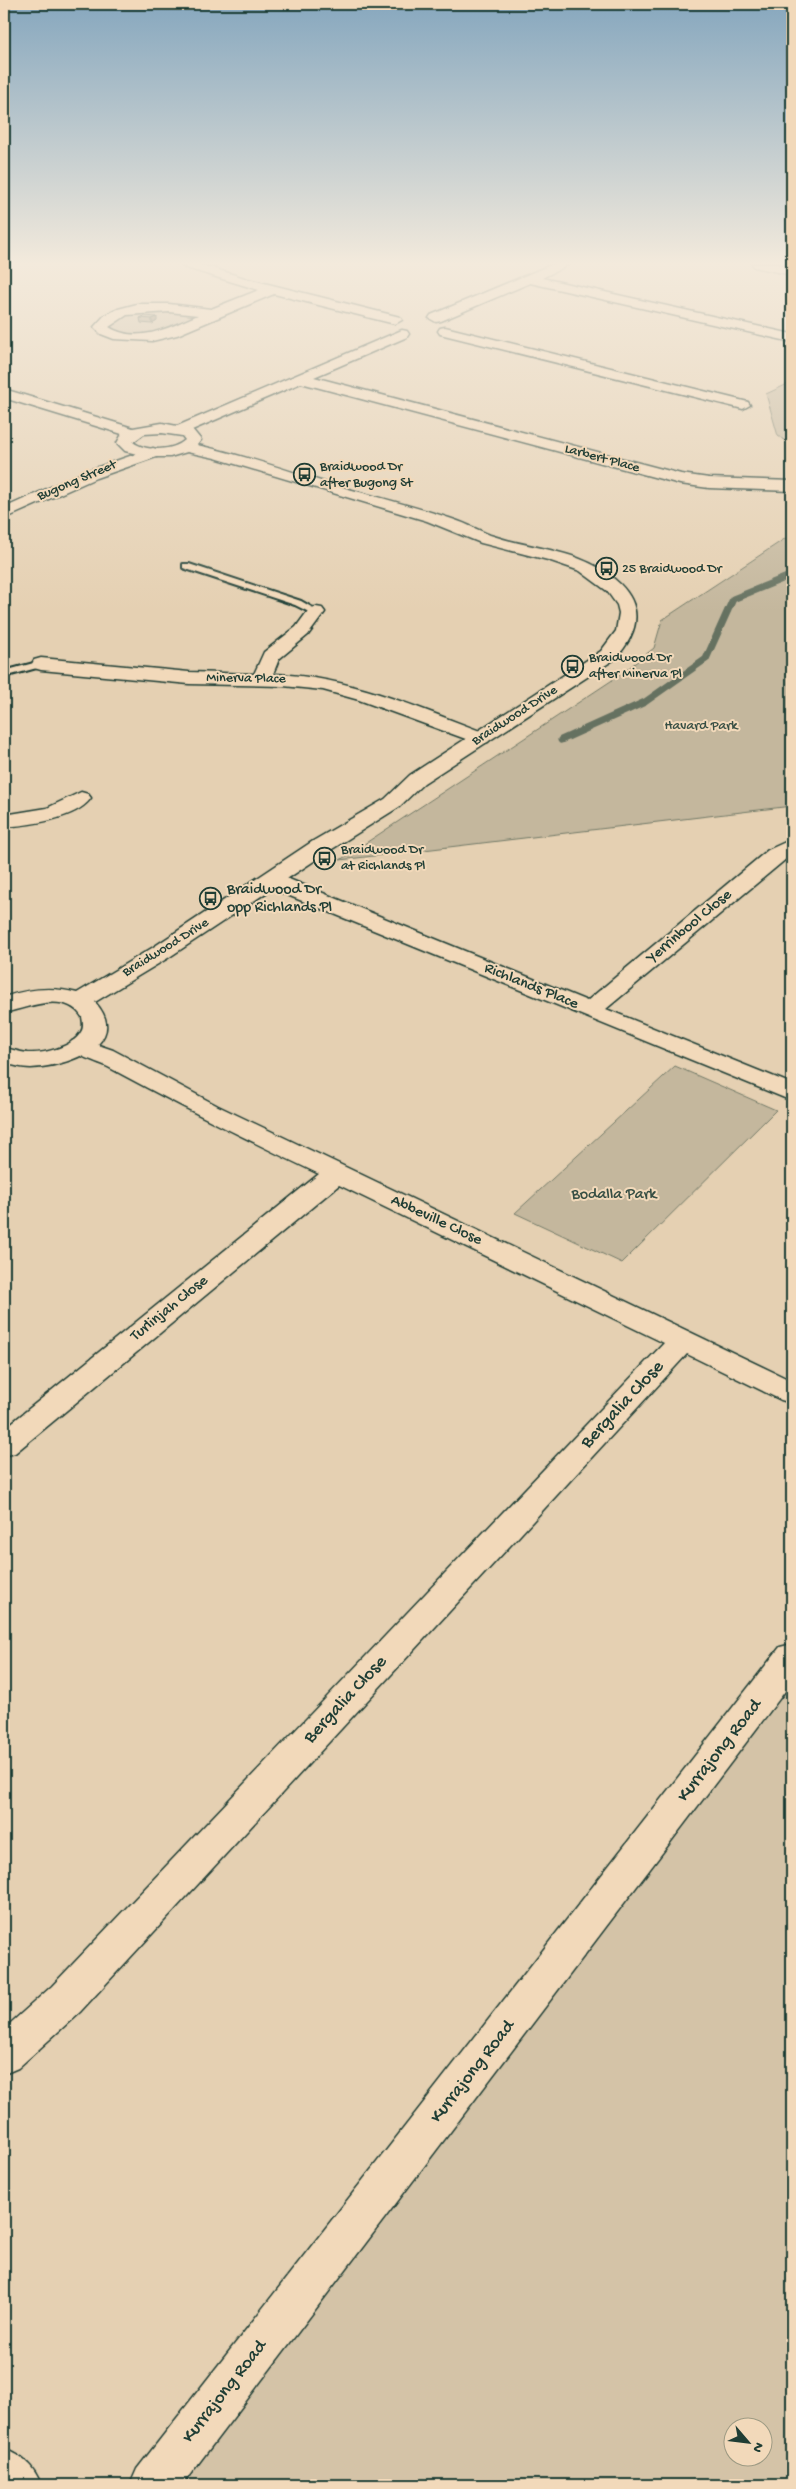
<svg xmlns="http://www.w3.org/2000/svg" width="796" height="2489" viewBox="0 0 796 2489" font-family="'Gochi Hand',sans-serif">
<style>
.built{fill:#d4c3a7;fill-rule:evenodd}
.green{fill:#c4b79d;stroke:#727a68}
.lines{fill:none;stroke-linecap:round;stroke-linejoin:round}
.stream{stroke:#657161;stroke-width:7}
.service-casing{stroke:#1f3d34;stroke-width:4}
.minor-casing{stroke:#1f3d34;stroke-width:3}
.tertiary-casing{stroke:#1f3d34;stroke-width:3}
.secondary-casing{stroke:#1f3d34;stroke-width:3}
.service{fill:#f2d9ba;fill-rule:evenodd}
.minor{fill:#f2d9ba;fill-rule:evenodd}
.tertiary{fill:#f2d9ba;fill-rule:evenodd}
.secondary{fill:#f2d9ba;fill-rule:evenodd}
.wall{fill:#938e78;stroke:#1f3d34}
.shaded-wall{fill:#787462;stroke:#1f3d34}
.building{fill:#aba58c;stroke:#1f3d34}
.labels{text-anchor:middle;dominant-baseline:central;stroke-width:4;stroke-linejoin:round;paint-order:stroke}
.far-street-label{font-size:14px;fill:#1f3d34;stroke:#f2d9ba}
.far-poi-label{font-size:14px;fill:#1f3d34;stroke:#f2d9ba;text-anchor:start}
.far-park-label{font-size:14px;fill:#384f44;stroke:#f2d9ba}
.poi-label{font-size:16px;fill:#1f3d34;stroke:#f2d9ba;text-anchor:start}
.street-label{font-size:16px;fill:#1f3d34;stroke:#f2d9ba}
.park-label{font-size:16px;fill:#384f44;stroke:#f2d9ba}
.near-street-label{font-size:19px;fill:#1f3d34;stroke:#f2d9ba}
</style>
<rect width="100%" height="100%" fill="#e5d0b2"/>
<filter id="ink" filterUnits="userSpaceOnUse"><feTurbulence type="fractalNoise" baseFrequency=".02" numOctaves="2"/><feDisplacementMap in="SourceGraphic" scale="10" xChannelSelector="R" yChannelSelector="G"/><feConvolveMatrix kernelMatrix="1 2 1 2 8 2 1 2 1" color-interpolation-filters="sRGB"/></filter>
<g filter="url(#ink)">
<path class="built" d="M792,1658v827h-638zM734,2426h30v30h-30z"/>
<path class="green" d="M140,310l62,4 -33,17 -39,5 -22,-8v-6z
M792,382v63l-14,-9 -12,-42z
M792,534v272l-452,54 280,-185 34,-27 8,-28z
M675,1066l101,44 -154,153 -107,-50z"/>
<g class="lines">
<path class="stream" d="M561,740l84,-38 61,-43 27,-60 59,-24"/>
<defs>
<path id="service" d="M183,564h6l112,37 19,11 -7,2 -18,-9 -112,-37z
M41,661l3,1v4l-40,11v-6z"/>
<path id="minor" d="M181,264h18l49,15 152,38 2,3 -7,4 -121,-30 -97,41 -25,6 -38,-2 -13,-5 -7,-7 11,-12 13,-6 19,-5h32l42,5 48,-19 -76,-23zM169,312l29,3c-28,12 -60,30 -89,12l18,-12z
M553,264h17l-28,14 250,56v8l-262,-59 -89,38 -5,1 -7,-4 2,-3z
M752,264h24l16,3v8l-38,-8z
M445,327l303,75 2,3 -7,4 -303,-75 -2,-3 2,-3z
M402,330l5,1 2,3 -2,3 -93,40 367,97 28,4 83,3v10l-83,-3 -29,-4 -379,-101 -116,50 -5,2 -8,-5 3,-3z
M153,448l6,2 2,3 -2,3 -63,22 -92,41v-11l80,-36z
M316,607l6,1 3,4 -17,23 -29,24 -6,15c75,2 145,34 215,60l3,4 -3,4 -7,2 -7,-2 -115,-42 -36,-10 -40,-4 -94,-2 -148,-14 -7,-2 -2,-4 2,-4 7,-2 148,14 65,2 10,-22 32,-25 14,-19z
M81,792l7,2 3,4c-15,22 -63,27 -87,29v-12l43,-7z
M792,839v15l-186,155 186,75v17l-529,-216 -3,-5 3,-5 8,-2 8,2 308,126 181,-151z
M81,1039l32,11 105,56 574,275v22l-11,-3 -94,-46 -607,658 -62,56 -14,6v-45l48,-43 612,-643 -325,-158 -324,268 -11,3v-27l315,-255c-71,-34 -141,-69 -211,-107 -11,-6 -32,-10 -39,-21l3,-5z"/>
<path id="tertiary" d="M4,389l129,39 29,-5 30,6 9,11 -4,5c43,9 85,24 127,37 44,13 88,23 131,38 12,4 23,10 35,15 44,15 95,14 130,49 25,25 17,51 -5,75l-191,124 -25,24 -70,44 -161,107 -73,44c38,43 -30,65 -64,66 -10,0 -18,-3 -27,-5v-15c7,1 15,4 23,5 16,1 45,-5 54,-21 3,-4 2,-10 1,-15 -17,-27 -55,-9 -78,-4v-16c24,-8 48,-11 73,-4l75,-45 161,-107 72,-42 25,-24 191,-124 15,-20 3,-18 -2,-8 -10,-14 -27,-20 -32,-11 -67,-17 -54,-22 -212,-63 -28,-6 -17,5h-21l-24,-6 -8,-8 5,-9 -118,-36zM162,433l20,3 3,4c-12,11 -39,12 -52,2l11,-8z
M4,2449c19,8 30,17 37,36h-37z"/>
<path id="secondary" d="M792,1644v38l-610,803h-52l7,-16 643,-822z"/>
</defs>
<use href="#service" class="service-casing"/>
<use href="#minor" class="minor-casing"/>
<use href="#tertiary" class="tertiary-casing"/>
<use href="#secondary" class="secondary-casing"/>
<use href="#service" class="service"/>
<use href="#minor" class="minor"/>
<use href="#tertiary" class="tertiary"/>
<use href="#secondary" class="secondary"/>
</g>
<path class="wall" d="M145,316l12,5 -5,3 -11,-1 -1,-5z"/>
<path class="shaded-wall" d="M157,317v4l-5,3v-5z"/>
<path class="building" d="M145,316l12,1 -5,2 -12,-1z"/>
</g>
<linearGradient id="sky" x2="0" y2="1"><stop stop-color="#86a7be"/><stop offset="0.43" stop-color="#f3eadc"/><stop offset="1" stop-color="#f3eadc" stop-opacity="0"/></linearGradient>
<rect width="796" height="612" fill="url(#sky)"/>
<defs>
<symbol id="bus-ring" viewBox="-11 -11 22 22"><circle r="9.5" fill="#f2d9ba" stroke="#1f3d34" stroke-width="1.5"/><path d="M-5-6H5V4H4V6H2V4H-2V6H-4V4H-5ZM-3.5-4V0h7V-4ZM-3.5 1.2v1.5H-2V1.2ZM2 1.2v1.5H3.5V1.2Z" fill="#1f3d34"/></symbol>
</defs>
<g fill-rule="evenodd">
<use href="#bus-ring" x="292" y="462" width="25" height="25"/>
<use href="#bus-ring" x="594" y="556" width="25" height="25"/>
<use href="#bus-ring" x="560" y="654" width="25" height="25"/>
<use href="#bus-ring" x="312" y="846" width="25" height="25"/>
<use href="#bus-ring" x="198" y="886" width="25" height="25"/>
</g>
<g class="labels">
<g class="far-street-label">
<text transform="translate(602 459) rotate(15)">Larbert Place</text>
<text transform="translate(77 481) rotate(-23)">Bugong Street</text>
<text transform="translate(246 679) rotate(1)">Minerva Place</text>
<text transform="translate(515 716) rotate(-33)">Braidwood Drive</text>
<text transform="translate(166 948) rotate(-32)">Braidwood Drive</text>
</g>
<g class="far-poi-label">
<text x="320" y="467">Braidwood Dr<tspan x="320" dy="16">after Bugong St</tspan></text>
<text x="622" y="569">25 Braidwood Dr</text>
<text x="589" y="658">Braidwood Dr<tspan x="589" dy="16">after Minerva Pl</tspan></text>
<text x="341" y="850">Braidwood Dr<tspan x="341" dy="16">at Richlands Pl</tspan></text>
</g>
<g class="far-park-label">
<text x="701" y="726">Havard Park</text>
</g>
<g class="poi-label">
<text x="227" y="890">Braidwood Dr<tspan x="227" dy="18">opp Richlands Pl</tspan></text>
</g>
<g class="street-label">
<text transform="translate(690 927) rotate(-40)">Yerrinbool Close</text>
<text transform="translate(531 987) rotate(22)">Richlands Place</text>
<text transform="translate(436 1221) rotate(25)">Abbeville Close</text>
<text transform="translate(170 1309) rotate(-39)">Turlinjah Close</text>
</g>
<g class="park-label">
<text x="614" y="1195">Bodalla Park</text>
</g>
<g class="near-street-label">
<text transform="translate(623 1405) rotate(-47)">Bergalia Close</text>
<text transform="translate(346 1700) rotate(-47)">Bergalia Close</text>
<text transform="translate(720 1751) rotate(-52)">Kurrajong Road</text>
<text transform="translate(473 2072) rotate(-52)">Kurrajong Road</text>
<text transform="translate(225 2392) rotate(-52)">Kurrajong Road</text>
</g>
</g>
<rect width="796" height="2489" fill="none" stroke="#f2d9ba" stroke-width="20"/>
<rect x="10" y="10" width="776" height="2469" fill="none" stroke="#1f3d34" stroke-width="2" filter="url(#ink)"/>
<g transform="translate(748 2442) rotate(118)"><circle r="24" fill="#f2d9ba" stroke="#9e9b84"/>
<path d="M0-4L9 19L0 12L-9 19Z" fill="#1f3d34"/>
<text y="-8" font-size="14" font-weight="bold" text-anchor="middle" fill="#1f3d34">N</text>
</g>
</svg>
